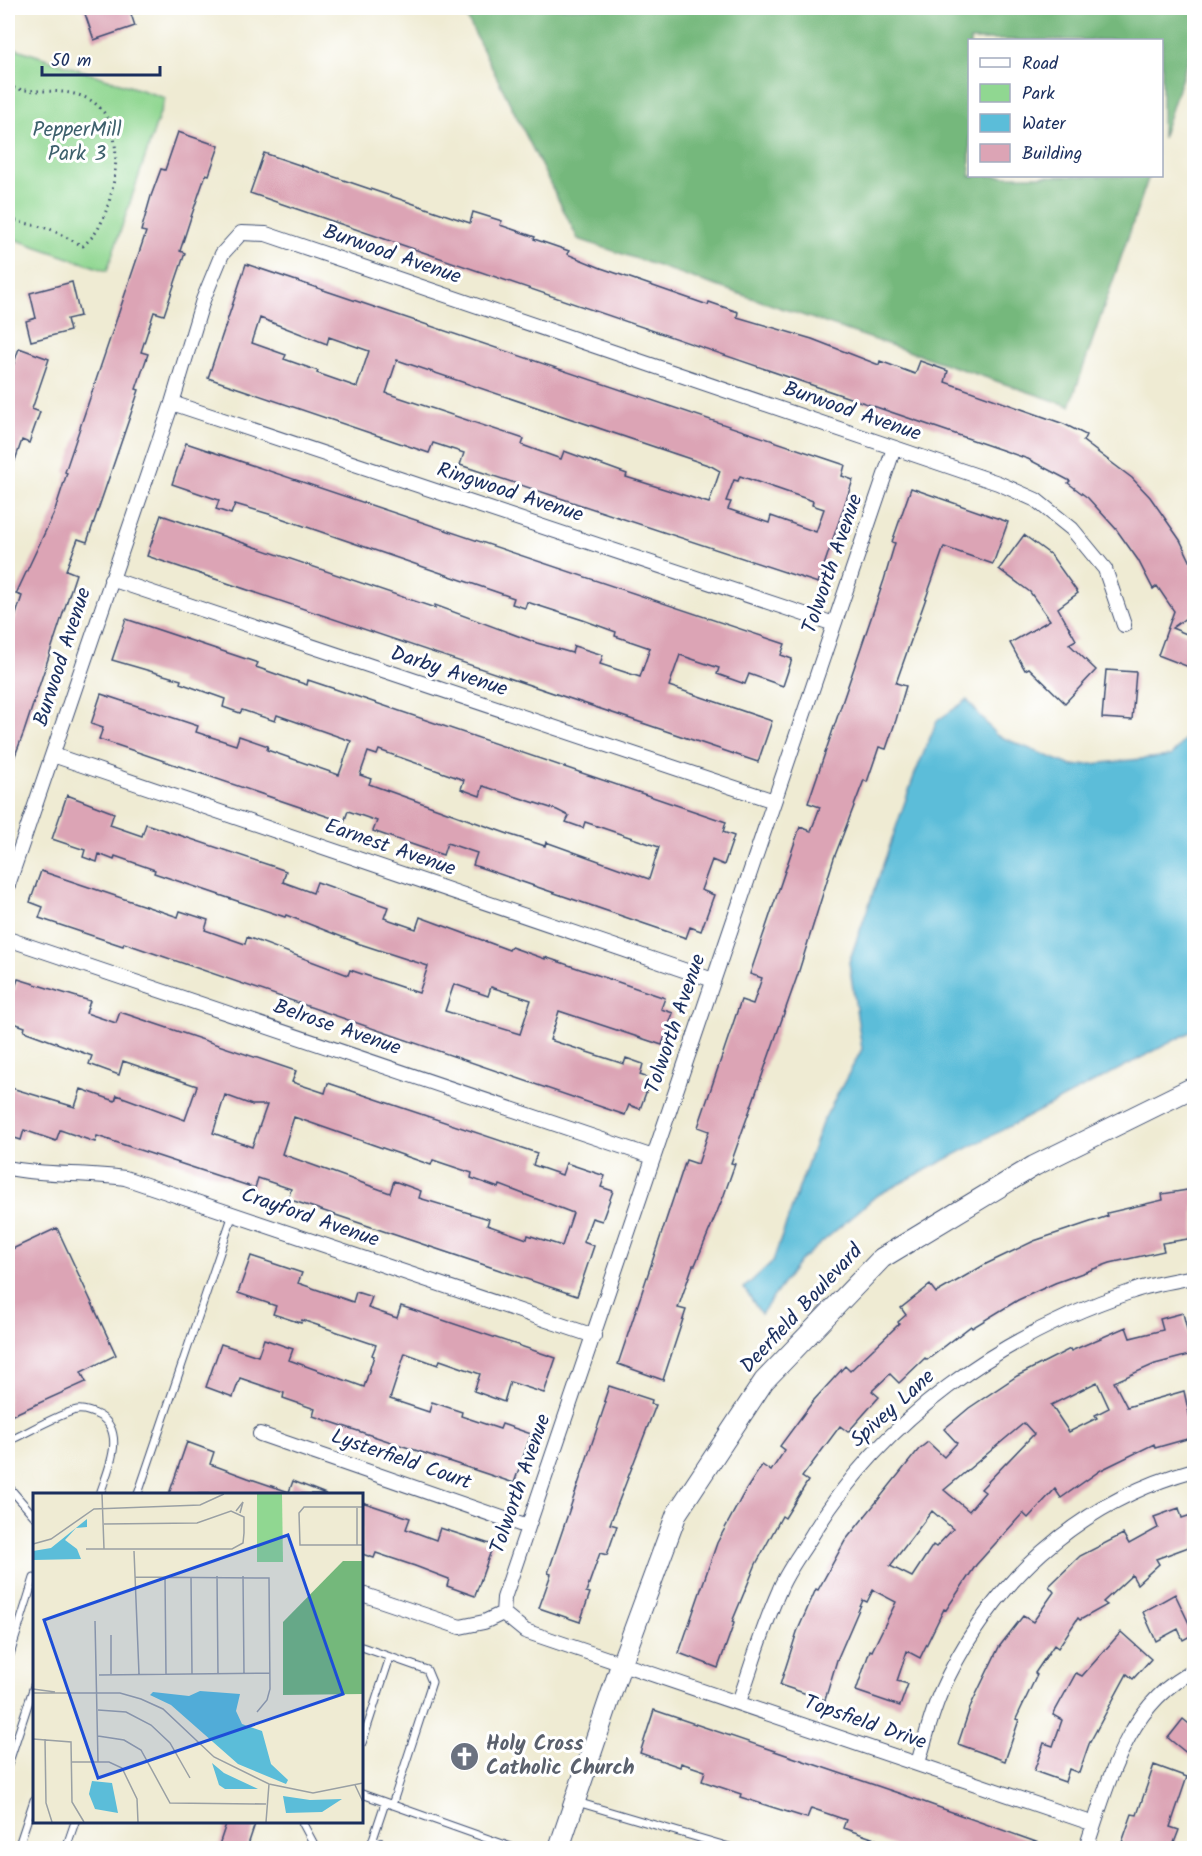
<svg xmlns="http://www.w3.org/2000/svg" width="1202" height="1856" viewBox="0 0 1202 1856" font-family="Kalam,sans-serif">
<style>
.green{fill:#90d791;stroke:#568378;stroke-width:1.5}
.forest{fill:#74b87b;stroke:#48746c;stroke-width:1.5}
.water{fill:#5bbdd9;stroke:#3b769c;stroke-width:1.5}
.building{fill:#dca4b5;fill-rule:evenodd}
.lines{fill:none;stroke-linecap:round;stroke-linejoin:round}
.lane-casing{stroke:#3b4b70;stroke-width:9}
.street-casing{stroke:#3b4b70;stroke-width:16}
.secondary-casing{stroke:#3b4b70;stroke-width:22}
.path{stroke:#3b4b70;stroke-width:3;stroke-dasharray:1.5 4.5;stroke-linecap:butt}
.lane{stroke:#fff;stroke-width:7}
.street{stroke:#fff;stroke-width:14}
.secondary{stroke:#fff;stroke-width:20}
.labels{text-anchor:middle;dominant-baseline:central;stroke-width:6;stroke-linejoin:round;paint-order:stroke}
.park-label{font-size:21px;fill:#3e616d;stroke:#fff}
.street-label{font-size:21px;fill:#1b2f5e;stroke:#fff}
.worship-label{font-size:21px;font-weight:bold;fill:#5b616d;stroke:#fff;text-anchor:start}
.inset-road{fill:none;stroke:#9aa0a4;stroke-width:1.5}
.view{fill:#1d4ed8;fill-opacity:0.15;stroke:#1d4ed8;stroke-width:3}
.inset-edge{fill:none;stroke:#1b2f5e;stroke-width:3}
</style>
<rect width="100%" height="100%" fill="#fff"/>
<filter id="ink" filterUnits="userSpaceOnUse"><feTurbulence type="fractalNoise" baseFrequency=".0167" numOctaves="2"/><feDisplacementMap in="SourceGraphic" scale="12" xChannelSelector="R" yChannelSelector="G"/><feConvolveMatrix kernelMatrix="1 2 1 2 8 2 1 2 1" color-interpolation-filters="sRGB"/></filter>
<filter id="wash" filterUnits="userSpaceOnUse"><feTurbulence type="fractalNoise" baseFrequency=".008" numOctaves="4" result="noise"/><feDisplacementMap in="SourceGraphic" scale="24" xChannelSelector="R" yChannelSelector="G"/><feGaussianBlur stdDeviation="1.35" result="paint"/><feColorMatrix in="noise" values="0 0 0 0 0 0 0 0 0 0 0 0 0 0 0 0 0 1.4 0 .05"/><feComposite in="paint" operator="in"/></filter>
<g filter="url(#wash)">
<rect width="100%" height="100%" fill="#efebd3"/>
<path class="green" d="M8,46l157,52 -58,173 -99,-34z"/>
<path class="forest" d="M462,8h732v33l-32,97v-98h-192v136h179l-79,230 -492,-167z"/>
<path class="water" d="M967,700l29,35 76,31 99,-10 23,-28v302l-318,166 -77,66 -38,52 -17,-26 29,-27 49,-138 40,-74 -13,-87 65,-186 23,-55z"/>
<g id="blocks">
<path class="building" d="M83,8h46l6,18 -41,14z
M178,132l41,14 -10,29 -3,-1 -15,43 -11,34 5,2 -21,62 -10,-3 -13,40 7,2 -12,35 3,1 -52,152 -9,-3 -12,31 10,4 -52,158 -16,42v-135l14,-43 -6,-2 38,-81 13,-40 -2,-1 81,-240 -5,-1 10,-35 10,-27 4,1z
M264,153l206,70 3,-11 29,9 -2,4 35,12 -1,2 35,12 -2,3 34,14 107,37 1,-3 29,10 -1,5 75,22 67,26 1,-4 35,13 5,-13 28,10 -3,11 119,42 22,11 -3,6 49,37 18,19 30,43 14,29v43l-22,16 22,9v32l-36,-14 16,-44 -17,-25 -4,3 -15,-29 -22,-31 -28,-31 -20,-15 2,-2 -42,-22 -26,-9 -752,-257z
M246,264l599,201 -3,11 11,4 -35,103 -358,-118 4,-12 -31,-10 -4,10 -221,-75zM260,318l67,26 2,-7 40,14 -12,36 -40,-14 1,-2 -34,-12 2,-4 -34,-12zM397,360l314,106 9,5 -11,32 -83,-26 1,-3 -63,-23 -3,8 -39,-14 2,-6 -138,-46zM740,476l73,25 -1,4 12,4 -8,23 -45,-16 -2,7 -41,-14 3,-7 -5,-1 8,-21 4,1z
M72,282l8,34 -13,3 3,12 -39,10 -5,-20 10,-3 -6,-25z
M19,348l30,11 -17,50 8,3 -11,31 -7,-3 -12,35 -2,-94z
M186,443l599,201 -4,11 11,4 -9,27 -34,-12 -4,10 -28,-10 2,-6 -39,-13 -11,31 103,35 -14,41 -611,-206 14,-41 274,93v-3l102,38 35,10 2,-7 29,9 -3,9 40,13 10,-29 -35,-12 1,-4 -33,-12 -56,-18 -2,6 -13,-4 2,-6 -245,-84 -34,-10 -4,10 -15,-5 3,-9 -47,-16z
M911,488l97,34 -15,42 -49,-17 -48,136 10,3 -10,34 -10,29 -7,-2 -12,35 -3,-2 -30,78 -36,116 -67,189 4,1 -11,31 -29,70h-2l-15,43 8,2 -23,70 -45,-16 68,-204 12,4 11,-33 -11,-4 43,-127 12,4 9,-26 -12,-4 50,-147 11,4 9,-24 -12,-4 76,-223 11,-37 -3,-1z
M1024,535l27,20 27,38 -20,15 18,32 -7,4 27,26 -31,33 -36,-35 -4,2 -15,-27 40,-23 -20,-28 -31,-23z
M126,619l132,44 -2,4 51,18 1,-5 24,8 394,134 -3,10 11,4 -10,29 -12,-5 -11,30 13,5 -13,36 -11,-4 -4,11 -213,-73 4,-12 -30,-10 -4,12 -70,-24 4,-10 -29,-10 -4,11 -245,-83 4,-11 -12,-4 10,-30 97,32 -2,6 40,13 3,-9 29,10 -1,4 72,25 12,-34 -74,-26 -2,6 -33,-11 -2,3 -17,-6 2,-8 -45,-16 1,-3 -69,-20zM379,750l85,30 -3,9 19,7 3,-10 74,24 12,6 -3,6 17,6 2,-6 74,25 -10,32 -103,-37 -1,4 -34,-11 -142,-51 2,-5 -11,-4 8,-23 9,3z
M1106,670l30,2 -4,48 -30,-2z
M67,795l47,18 -4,12 32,11 4,-12 126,42 14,5 -3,11 30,11 4,-11 71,25 -4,11 32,11 4,-12 89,33 2,-3 34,12v-2l120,41 -4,11 12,4 -11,32 -103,-34 -9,29 74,24 2,-6 17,6 -3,11 11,4 -11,30 -11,-4 -4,10 -501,-172 -1,3 -84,-28 4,-11 -13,-5 11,-31 137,46 2,-6 28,9 -3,10 40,14 2,-7 101,38 2,-5 69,23 9,-27 -68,-22 -74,-29 -1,2 -131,-44 1,-3 -40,-14 -1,4 -15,-6 -2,8 -14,-5 2,-7 -33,-11zM454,984l34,12 3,-9 40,13 -11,34 -75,-23z
M18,979l72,22 -4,12 30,10 4,-11 176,59 -4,11 33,11 3,-10 209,70 -4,12 29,10 4,-12 39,13 -4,11 12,4 -11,30 -10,-3 -9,24 11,4 -17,50 -289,-97 3,-10 -33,-11 -3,10 -158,-52 -2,6 -35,-12 -4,11 -32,-11 -3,10 -13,-4v-49l67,20 6,-18 34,12 2,-6 68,25 12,-34 -74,-25 -4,14 -30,-11 3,-8 -68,-25 1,-4 -17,-6v-33l6,3zM225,1095l27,10h15l-15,42 -39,-14zM294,1117l137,48 2,-5 39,13 -1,5 28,10 1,-3 73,28 -11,33 -34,-11 -1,4 -40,-14 2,-6 -70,-21 2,-7 -27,-10 -4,12 -108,-39z
M1194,1189v49l-32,5 2,8 -54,12 -55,20 -37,17 -46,28 -1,-2 -44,34 -2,-2 -26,25 -9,-9 -18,17 7,6 -31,35 -8,-6 -38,51 6,4 -23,37 -3,-2 -26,48 -24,58 2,1 -16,45 -39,-15 38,-110 27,-50 18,-28 9,6 14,-21 -5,-4 34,-46 31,-34 5,5 49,-47 -1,-2 8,-7 -5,-7 29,-23 6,8 50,-29 48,-23 74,-25 -1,-3 56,-13 -1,-6z
M57,1228l59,127 -35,17 5,10 -78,35v-166z
M251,1256l51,17 -4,10 55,19 3,-10 16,5 -4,11 29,10 4,-12 155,52 -12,35 -34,-11 -6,20 -30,-11 6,-17 -40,-14 -2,5 -33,-12 -15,46 39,13 3,-10 30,10 -1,4 39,13 2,-5 29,10 -17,49 -201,-67 2,-7 -32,-11 1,-5 -44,-15 -7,19 -27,-10 15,-43 37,12 6,-17 29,10 -4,11 75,27 10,-31 -2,-1 4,-10 -74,-25 -1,3 -28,-9 3,-8 -38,-13z
M1183,1313l10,41 -38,10 -41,18 13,25 57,-16 10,46 -39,11 -1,-4 -53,26 -40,28 -6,-9 -27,29 -5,-5 -47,52 -30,45 -2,-1 -24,49 -13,-7 -10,30 11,3 -8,22 -44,-15 14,-41 2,1 24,-49 -23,-12 -6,12 -4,-2 -26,60 -12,40 -45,-15 17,-53 19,-43 2,1 27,-49 74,-92 9,-7 16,15 13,-14 -13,-14 25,-21 48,-32 53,-27 1,2 55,-24 4,11 33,-8 -3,-11zM1097,1382l12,26 -14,7 2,3 -28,14 -18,-27zM1024,1423l10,11 -53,55 4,3 -16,19 -25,-21zM932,1511l21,18 -17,18 -3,-2 -21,32 -22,-11z
M609,1386l43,14 -1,4 5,1 -46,119 7,2 -10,29 -7,-2 -14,39 4,1 -10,29 -41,-14 12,-34 -3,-1 58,-171 -2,-1z
M187,1442l27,10 -4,12 38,14 41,14 4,-11 33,13h-157z
M362,1502l48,16 -4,11 30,11 4,-12 53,17 -18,51 -28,-10 2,-7 -34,-13 -39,-13 -2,5 -12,-4z
M1179,1508l3,10 12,-4v31l-38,14 3,5 -22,20 -5,-9 -29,27 4,3 -27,15 -2,-2 -20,30 -4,-3 -19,28 2,2 -21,44 3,1 -14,41 -47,-17 13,-39 28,-58 24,-31 10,6 21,-30 -5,-6 31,-30 43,-22 6,10 29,-16 -4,-11z
M1175,1594l19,40 -11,6 -5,-11 -22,12 -13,-29z
M1121,1632l30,27 -18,20 -6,-5 -38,70 -10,29 -10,-4 -4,13 -31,-11 10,-28 9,3 9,-26 -9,-5 23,-42 6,3z
M654,1710l250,85 149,53h-159l1,-2 -52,-18 3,-8 -35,-12 -4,10 -67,-21 1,-3 -39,-13 3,-10 -24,-8 -1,4 -40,-14z
M1183,1719l11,9v31l-26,-21z
M1154,1765l33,12 -17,50 9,3 -7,18h-52l12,-34 5,1z
M227,1821h29l-9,27h-29z"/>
</g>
</g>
<g filter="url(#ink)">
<use href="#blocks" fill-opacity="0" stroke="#3b4b70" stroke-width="1.5"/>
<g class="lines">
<defs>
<path id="lane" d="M8,1445l5,-6c15,-7 50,-27 64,-29 7,-1 17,3 23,6 27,17 7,56 0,78
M8,1486l26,30
M138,1494l95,-280
M362,1647l65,23 5,12 -40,123
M8,1661l26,-83
M362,1743l28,-86
M8,1765l26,-79
M362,1794l152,54
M577,1802l156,46
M302,1822l14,26
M373,1840l24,8
M18,1848l16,-48
M66,1848l9,-26
M370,1848l15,-45"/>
<path id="street" d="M172,403l662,221
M111,579l663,222
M53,755l660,225
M8,885l164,-482 31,-103 19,-46 19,-21 25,1 732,249 38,17 36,29 33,40 19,56
M8,939l645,218
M8,1168c38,8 77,4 117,10l469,158
M260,1434l268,93
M362,1594l98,33 24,-5 19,-9
M503,1613l1,-15 390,-1150
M503,1613l22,18 569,193
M739,1702c13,-37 24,-75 40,-111 7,-18 20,-35 30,-51 72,-121 191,-205 324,-249 19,-7 41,-10 61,-14
M918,1763c7,-23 13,-48 22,-69 49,-111 138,-192 254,-224
M1086,1848c22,-64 41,-145 108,-177"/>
<path id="secondary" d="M559,1848l62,-183 56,-152 87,-132 118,-123 152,-92 160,-79"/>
</defs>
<use href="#lane" class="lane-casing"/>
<use href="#street" class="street-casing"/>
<use href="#secondary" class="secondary-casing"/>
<path class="path" d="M8,86c23,9 52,1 76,11 47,19 33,98 14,132 -4,7 -10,12 -15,17l-33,-17 -42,-10"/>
<use href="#lane" class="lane"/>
<use href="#street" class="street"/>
<use href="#secondary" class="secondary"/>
</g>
</g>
<defs>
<symbol id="church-disc" viewBox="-11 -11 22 22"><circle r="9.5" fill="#6b7280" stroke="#fff"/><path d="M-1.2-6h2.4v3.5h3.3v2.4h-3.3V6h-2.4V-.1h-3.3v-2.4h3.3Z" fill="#fff"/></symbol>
</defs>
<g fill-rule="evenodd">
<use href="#church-disc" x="448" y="1740" width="33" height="33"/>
</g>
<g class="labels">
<g class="park-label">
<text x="77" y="130">PepperMill<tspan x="77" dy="24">Park 3</tspan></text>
</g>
<g class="street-label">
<text transform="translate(392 255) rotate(19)">Burwood Avenue</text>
<text transform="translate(852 412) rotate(19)">Burwood Avenue</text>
<text transform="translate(510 493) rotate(18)">Ringwood Avenue</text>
<text transform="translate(833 564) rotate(-71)">Tolworth Avenue</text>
<text transform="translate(63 657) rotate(-72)">Burwood Avenue</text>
<text transform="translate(449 672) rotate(18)">Darby Avenue</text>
<text transform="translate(390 848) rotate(19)">Earnest Avenue</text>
<text transform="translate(676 1024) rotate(-71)">Tolworth Avenue</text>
<text transform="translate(337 1028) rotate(19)">Belrose Avenue</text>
<text transform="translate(310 1218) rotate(19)">Crayford Avenue</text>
<text transform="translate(802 1309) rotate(-47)">Deerfield Boulevard</text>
<text transform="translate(893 1409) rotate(-42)">Spivey Lane</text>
<text transform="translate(401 1460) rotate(19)">Lysterfield Court</text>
<text transform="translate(521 1484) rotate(-71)">Tolworth Avenue</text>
<text transform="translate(865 1723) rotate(19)">Topsfield Drive</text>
</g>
<g class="worship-label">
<text x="486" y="1744">Holy Cross<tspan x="486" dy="24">Catholic Church</tspan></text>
</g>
</g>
<g transform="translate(33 1493)">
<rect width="330" height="330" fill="#efebd3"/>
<path d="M224,1h25l1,68h-26z" fill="#90d791"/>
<path d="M310,68h20v133l-80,1v-73z" fill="#74b87b"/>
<path d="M54,26v8l-11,1 -11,12 12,9 4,10 -48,1v-9l18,-3zM167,198l40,3 -4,17 6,13 20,7 9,33 17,16 -2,4 -48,-20 -67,-59 -21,-10 3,-3 36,4zM179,270l12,10 34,16h-33l-6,-4zM59,288l20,2 6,30 -23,-4 -6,-15zM250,303l27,4 32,-1 -20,13 -36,1z" fill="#5bbdd9"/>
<path class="inset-road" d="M69,1l2,55M330,14h-59l-5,6 1,32h63M324,15v37M203,18l7,-9 -3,11M0,51l18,-5 43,-30 106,-4 24,-11M53,56h146l11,-6 1,-10v-16l-13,-6 -34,12 -93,1M101,58l5,123M184,83l1,98M210,83l1,98M102,84l134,1 1,111 -3,11 -10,12M132,84l1,97M158,84l1,97M62,128l3,141M78,181v-39M66,182l171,-2M0,196l22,3M0,200h87l21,6 22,10 51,48 55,27 44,9 50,-10M65,217l28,2 25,13 19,18 20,35M65,243l26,4 17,10 29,53 96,1M0,246l38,3 1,60 12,20M12,246l1,64 6,19M39,269h37l13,6 15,31 1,23M322,292l8,17M233,329l3,-38"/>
<path class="view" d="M255,42l55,159 -245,84 -54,-158z"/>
<rect width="330" height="330" class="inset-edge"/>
</g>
<rect width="1202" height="1856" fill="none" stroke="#fff" stroke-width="30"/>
<rect x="968" y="39" width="195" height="138" fill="#ffffff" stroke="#a4acbf" stroke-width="1.5"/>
<rect x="980" y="58" width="30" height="9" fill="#ffffff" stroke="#a4acbf" stroke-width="1.5"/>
<text x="1022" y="69" font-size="18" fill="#1b2f5e">Road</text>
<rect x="980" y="84" width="30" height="18" fill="#90d791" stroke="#a4acbf" stroke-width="1.5"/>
<text x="1022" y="99" font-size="18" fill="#1b2f5e">Park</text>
<rect x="980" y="114" width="30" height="18" fill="#5bbdd9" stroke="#a4acbf" stroke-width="1.5"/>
<text x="1022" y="129" font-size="18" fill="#1b2f5e">Water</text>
<rect x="980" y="144" width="30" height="18" fill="#dca4b5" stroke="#a4acbf" stroke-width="1.5"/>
<text x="1022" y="159" font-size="18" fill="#1b2f5e">Building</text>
<path d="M42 66v9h118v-9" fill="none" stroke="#1b2f5e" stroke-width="3"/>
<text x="51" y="66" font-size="18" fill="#1b2f5e" stroke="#ffffff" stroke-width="4.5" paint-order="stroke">50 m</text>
</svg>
